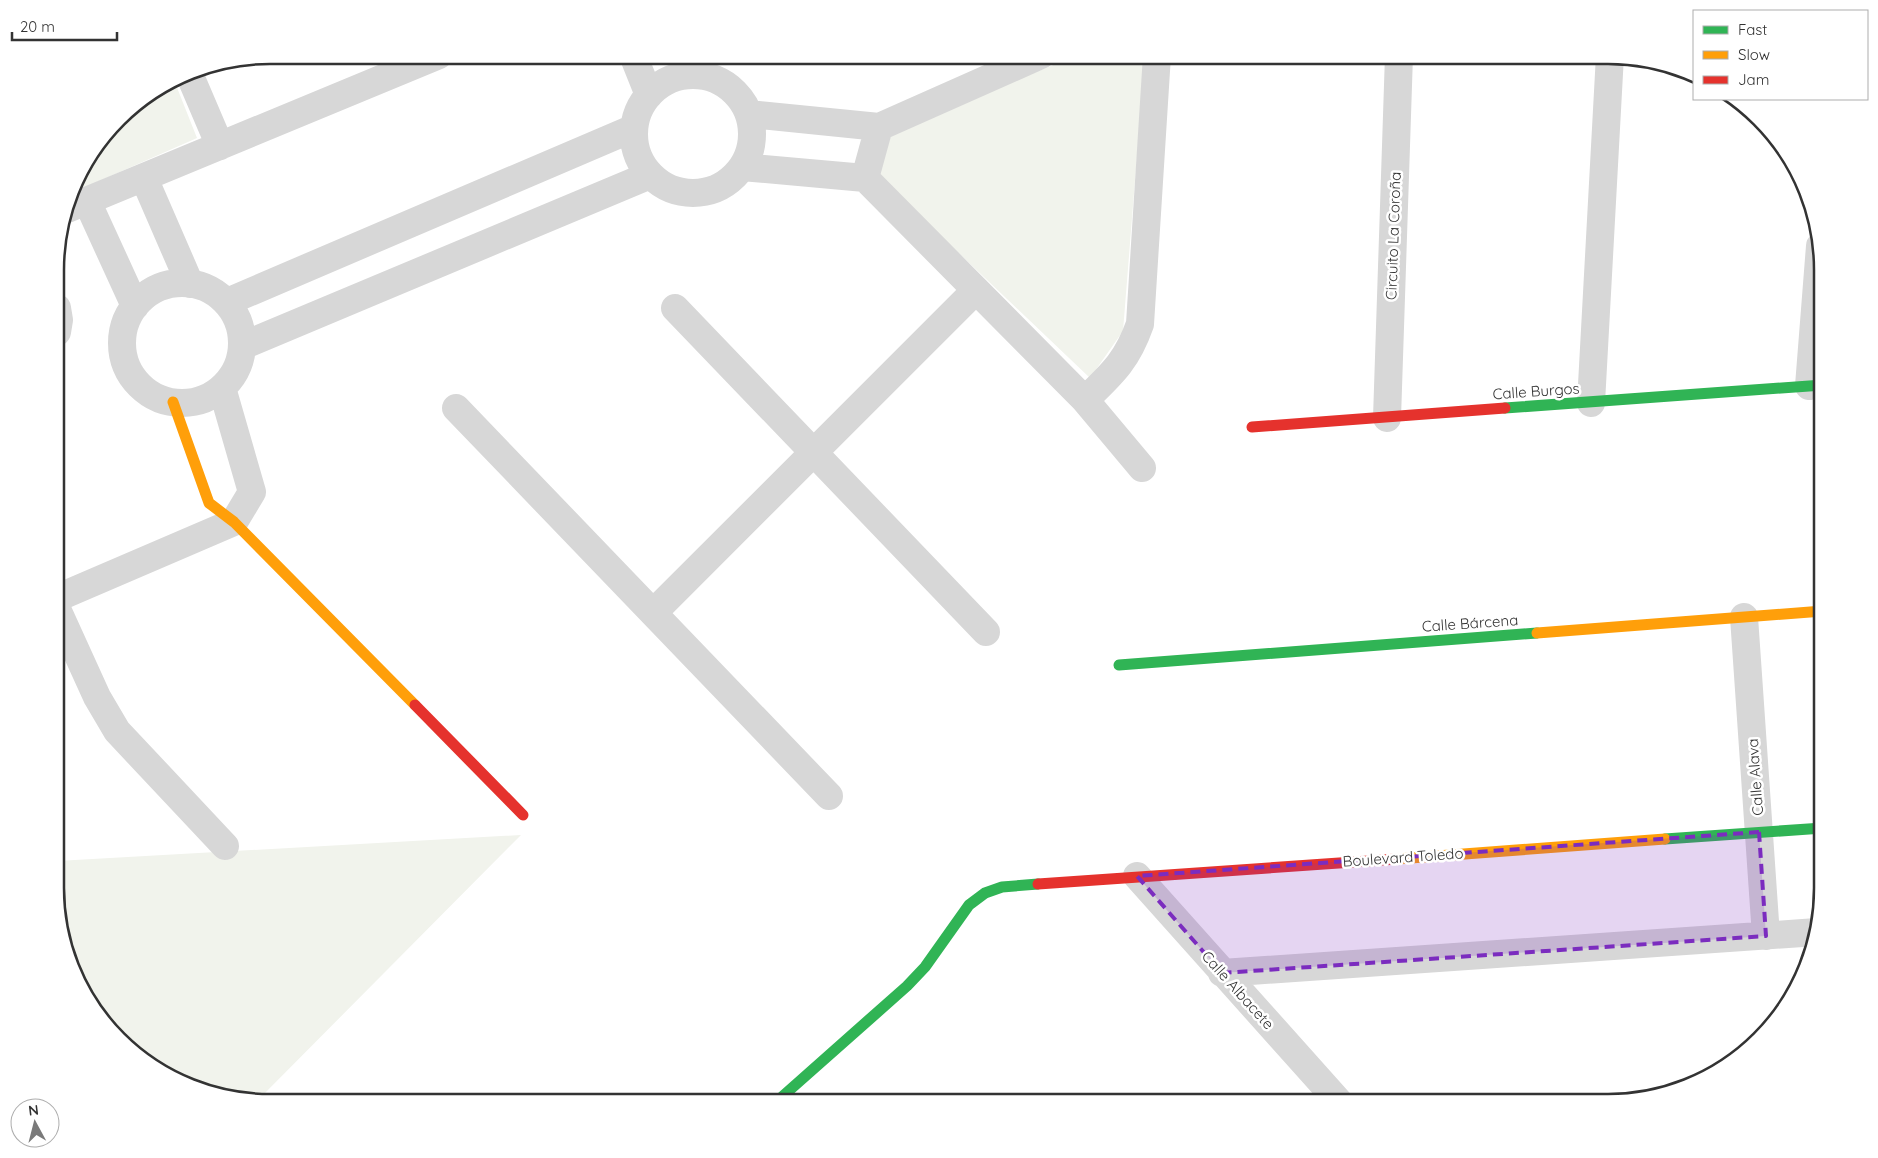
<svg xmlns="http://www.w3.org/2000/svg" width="1878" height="1158" viewBox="0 0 1878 1158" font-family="Quicksand,sans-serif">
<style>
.green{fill:#f1f3ec}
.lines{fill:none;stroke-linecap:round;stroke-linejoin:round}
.street{stroke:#d7d7d7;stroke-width:28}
.fast{stroke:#30b455;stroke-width:11}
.slow{stroke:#ff9f0a;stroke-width:11}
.jam{stroke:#e5322d;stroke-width:11}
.marked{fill:#7b2cbf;fill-opacity:0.2;stroke:#7b2cbf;stroke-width:4;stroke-dasharray:10 6;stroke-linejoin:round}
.labels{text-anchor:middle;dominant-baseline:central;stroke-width:5;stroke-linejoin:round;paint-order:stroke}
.street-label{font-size:15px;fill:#333;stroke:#fff}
.rim{fill:none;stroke:#333;stroke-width:2.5}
</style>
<rect width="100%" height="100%" fill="#fff"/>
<path class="green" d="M1078,55h67l-22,276 -33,47 -211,-201 8,-44z
M174,80l23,58 -125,55 5,-18 51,-66z
M521,835l-264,266 -43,-5 -63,-29 -60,-60 -34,-91v-55z"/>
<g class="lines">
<path class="street" d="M633,55l16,40
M188,71l32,75
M634 134a59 59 0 1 1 118 0a59 59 0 1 1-118 0Z
M749,114l130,13 162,-72
M742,167l123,11 220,222 57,68
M144,178l46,106
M865,178l14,-51
M87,201l48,105
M67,209l372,-154
M122 343a60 60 0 1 1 120 0a60 60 0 1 1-120 0Z
M227,302l407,-174
M57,308l2,12 -2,12
M675,308l311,324
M242,346l408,-171
M1809,386l11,-140
M1085,400c27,-26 42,-39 55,-76l17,-269
M1591,403l19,-348
M456,408l373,388
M1387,418l12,-363
M57,598l177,-76 18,-30 -30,-104
M57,609l40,88 20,34 108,115
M654,612l322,-322
M1744,617l22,319
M1137,876l203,227
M1222,973l595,-41"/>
<path class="fast" d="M1505,408l318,-23
M1119,665l418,-32
M1665,839l158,-11
M775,1103l132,-117 18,-19 44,-62 16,-12 17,-6 36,-3"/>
<path class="slow" d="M173,402l36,101 25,19 181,183
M1537,633l286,-22
M1397,859l268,-20"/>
<path class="jam" d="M1252,427l253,-19
M415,705l108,110
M1038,884l359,-25"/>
</g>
<path class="marked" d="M1759,832l7,104 -544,37 -85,-97z"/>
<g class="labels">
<g class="street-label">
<text transform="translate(1393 236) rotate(-88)">Circuito La Coroña</text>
<text transform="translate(1536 391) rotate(-4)">Calle Burgos</text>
<text transform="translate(1470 623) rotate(-4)">Calle Bárcena</text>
<text transform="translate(1755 777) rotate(-94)">Calle Alava</text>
<text transform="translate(1403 857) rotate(-4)">Boulevard Toledo</text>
<text transform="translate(1238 990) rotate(48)">Calle Albacete</text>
</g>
</g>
<path d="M0 0H1878V1158H0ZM270 64H1608A206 206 0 0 1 1814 270V888A206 206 0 0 1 1608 1094H270A206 206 0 0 1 64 888V270A206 206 0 0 1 270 64Z" fill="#fff" fill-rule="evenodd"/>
<path class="rim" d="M270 64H1608A206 206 0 0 1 1814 270V888A206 206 0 0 1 1608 1094H270A206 206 0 0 1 64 888V270A206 206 0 0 1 270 64Z"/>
<rect x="1693" y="10" width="175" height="90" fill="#ffffff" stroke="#adadad"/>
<rect x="1703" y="26" width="25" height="8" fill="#30b455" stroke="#adadad"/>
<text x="1738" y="35" font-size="15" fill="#333333">Fast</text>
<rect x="1703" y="51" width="25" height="8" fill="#ff9f0a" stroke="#adadad"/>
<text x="1738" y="60" font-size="15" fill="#333333">Slow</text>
<rect x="1703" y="76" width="25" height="8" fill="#e5322d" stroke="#adadad"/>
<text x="1738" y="85" font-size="15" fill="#333333">Jam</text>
<g transform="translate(35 1123) rotate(353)"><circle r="24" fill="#ffffff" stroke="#adadad"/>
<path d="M0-4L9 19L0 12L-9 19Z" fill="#7a7a7a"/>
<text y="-8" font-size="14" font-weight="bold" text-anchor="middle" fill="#333333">N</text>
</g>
<path d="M12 32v8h105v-8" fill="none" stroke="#333333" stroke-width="2.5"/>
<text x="20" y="32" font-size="15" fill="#333333" stroke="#ffffff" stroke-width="4" paint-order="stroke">20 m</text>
</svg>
